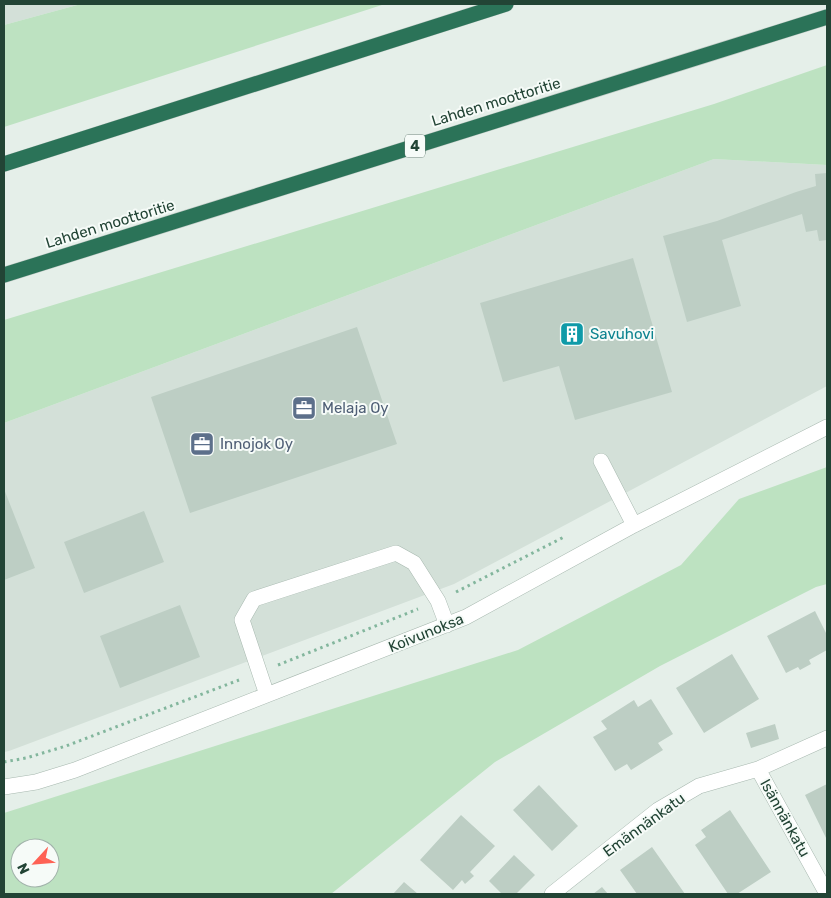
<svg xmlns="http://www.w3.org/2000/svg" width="831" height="898" viewBox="0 0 831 898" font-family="Rubik,sans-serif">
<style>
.built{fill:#d3e0d8}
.green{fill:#bde2c1;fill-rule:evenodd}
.building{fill:#bdcec4}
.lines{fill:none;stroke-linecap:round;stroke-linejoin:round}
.minor-casing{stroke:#a7b8af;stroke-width:16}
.highway-casing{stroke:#c1cbc6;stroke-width:16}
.path{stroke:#83b69d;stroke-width:3;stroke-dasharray:2.5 4;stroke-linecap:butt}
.minor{stroke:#fff;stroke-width:15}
.highway{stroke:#2b7358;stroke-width:15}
.labels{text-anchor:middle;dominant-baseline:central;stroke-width:4;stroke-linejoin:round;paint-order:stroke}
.shield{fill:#f6fbf8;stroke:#627b70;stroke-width:1}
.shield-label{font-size:14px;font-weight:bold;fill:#224435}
.street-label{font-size:15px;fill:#224435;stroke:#f6fbf8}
.culture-label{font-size:15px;fill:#0d838f;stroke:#f6fbf8;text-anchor:start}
.service-label{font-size:15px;fill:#4e5e75;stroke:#f6fbf8;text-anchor:start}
</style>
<rect width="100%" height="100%" fill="#e5efe9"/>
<path class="built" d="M4,4h77l-77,21z
M714,159l113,6v221l-373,198 -445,167 -5,1v-329z"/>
<path class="green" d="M81,4h304l-381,123v-102z
M827,65v100l-113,-6 -710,264v-103l710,-216z
M827,467v117l-11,3 -156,79 -165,96 -164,132h-327v-81l514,-163 163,-85 58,-66zM20,848h30v30h-30z"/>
<path class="building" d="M827,173v67l-8,1 -2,-11 -11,2 -4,-18 -80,26 19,66 -54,16 -24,-86 54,-15 79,-29 20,-6 -1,-12z
M633,258l39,134 -97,28 -16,-54 -56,16 -23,-79z
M357,327l40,117 -207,69 -39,-116z
M4,489l31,79 -31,12z
M144,511l20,51 -80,31 -20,-51z
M180,605l20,52 -80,31 -20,-52z
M815,611l12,24v15l-18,10 2,4 -11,6 -2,-3 -12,6 -19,-37z
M732,654l27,45 -55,34 -28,-45z
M651,699l22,35 -15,9 5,7 -32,20 -4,-6 -12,7 -22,-34 14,-8 -6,-8 33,-21 4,7z
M775,724l4,15 -28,9 -5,-15z
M827,784v56l-22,-45z
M539,785l39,41 -26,25 -39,-41z
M730,810l41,62 -34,22h-9l-33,-49 11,-8 -5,-7z
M461,815l34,31 -25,26 4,4 -9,8 -3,-4 -9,10 -33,-30z
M652,847l33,47h-48l-17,-24z
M514,855l21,20 -19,19h-14l-13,-13z
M404,882l14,12h-25z
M602,887l6,7h-15z"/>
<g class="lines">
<defs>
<path id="minor" d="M601,461l33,64
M267,695l-25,-75 12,-21 142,-46 18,10 24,38 9,24
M758,769l69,125
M4,787l32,-5 39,-12 391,-153 168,-92 193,-98
M552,894l106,-84 41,-24 59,-17 69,-31"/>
<path id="highway" d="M4,164l502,-160
M4,275l823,-258"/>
</defs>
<use href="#minor" class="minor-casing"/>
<use href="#highway" class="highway-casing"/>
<path class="path" d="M456,592l110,-56
M278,665l140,-56
M4,762l22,-4 40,-12 173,-66"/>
<use href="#minor" class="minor"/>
<use href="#highway" class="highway"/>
</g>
<defs>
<symbol id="building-square" viewBox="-11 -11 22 22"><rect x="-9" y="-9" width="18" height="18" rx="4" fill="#0f9aa8" stroke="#f6fbf8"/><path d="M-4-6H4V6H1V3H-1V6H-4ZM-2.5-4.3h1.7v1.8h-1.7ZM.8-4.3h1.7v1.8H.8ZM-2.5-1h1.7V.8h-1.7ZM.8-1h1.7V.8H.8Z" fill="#fff"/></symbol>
<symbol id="office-square" viewBox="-11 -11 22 22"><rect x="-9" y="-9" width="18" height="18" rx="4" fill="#5c6f8a" stroke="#f6fbf8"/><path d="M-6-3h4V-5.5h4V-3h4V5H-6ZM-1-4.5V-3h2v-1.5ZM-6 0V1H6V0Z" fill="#fff"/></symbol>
</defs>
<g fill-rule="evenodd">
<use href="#building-square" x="558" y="320" width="28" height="28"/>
<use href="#office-square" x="290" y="394" width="28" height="28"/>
<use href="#office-square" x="188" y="430" width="28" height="28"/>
</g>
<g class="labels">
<rect class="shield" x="405" y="134.5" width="20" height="23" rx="4"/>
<g class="shield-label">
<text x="415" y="146">4</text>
</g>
<g class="street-label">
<text transform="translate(496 102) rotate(-17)">Lahden moottoritie</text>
<text transform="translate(110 224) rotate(-17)">Lahden moottoritie</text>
<text transform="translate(426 633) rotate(-22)">Koivunoksa</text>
<text transform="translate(785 818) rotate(61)">Isännänkatu</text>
<text transform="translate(644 825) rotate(-36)">Emännänkatu</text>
</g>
<g class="culture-label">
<text x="590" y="334">Savuhovi</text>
</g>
<g class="service-label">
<text x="322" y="408">Melaja Oy</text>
<text x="220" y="444">Innojok Oy</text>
</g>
</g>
<rect width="831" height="898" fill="none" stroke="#224435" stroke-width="10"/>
<g transform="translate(35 863) rotate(244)"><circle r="24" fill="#f6fbf8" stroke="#a1b2aa"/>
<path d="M0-4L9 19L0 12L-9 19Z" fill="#fe6255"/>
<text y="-8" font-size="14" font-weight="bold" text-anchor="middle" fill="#224435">N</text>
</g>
</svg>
